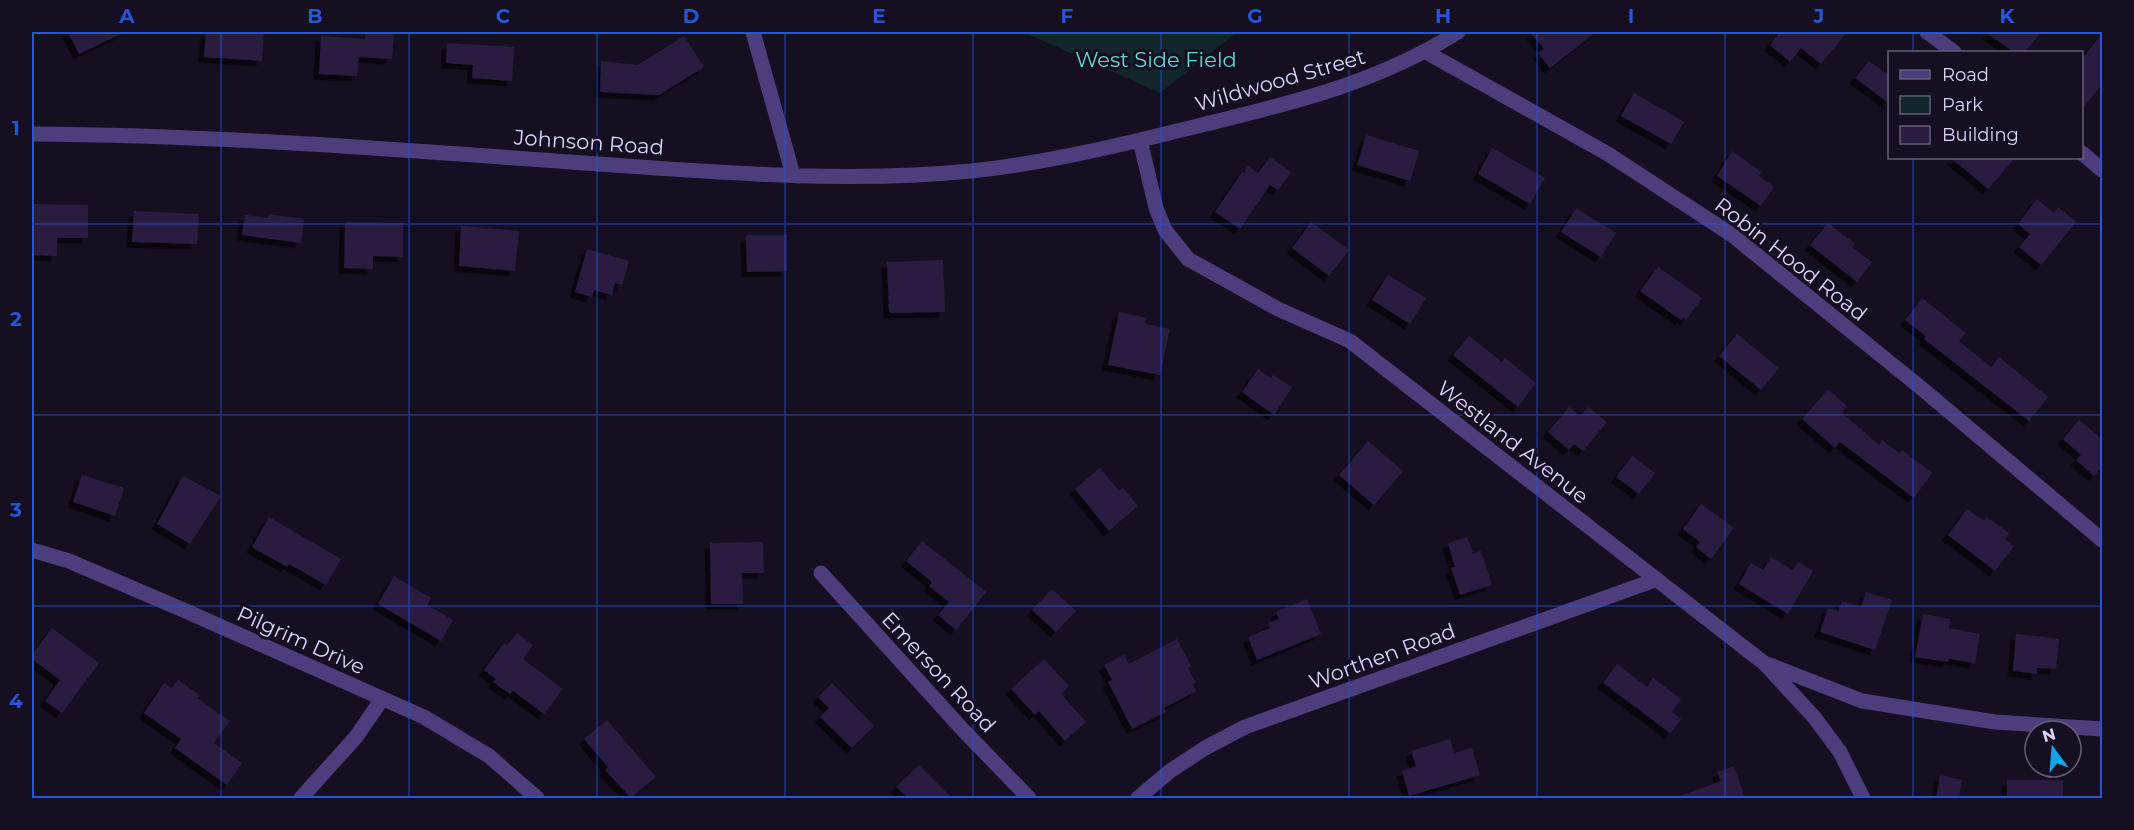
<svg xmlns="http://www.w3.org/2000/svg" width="2134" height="830" viewBox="0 0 2134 830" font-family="Montserrat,sans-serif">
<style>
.green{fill:#12262b}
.building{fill:#2b1c41;filter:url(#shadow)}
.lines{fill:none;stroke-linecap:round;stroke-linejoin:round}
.minor{stroke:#4d3d7d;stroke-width:15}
.grid{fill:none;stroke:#2755da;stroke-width:1.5;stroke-opacity:0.55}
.labels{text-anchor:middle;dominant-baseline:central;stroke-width:6;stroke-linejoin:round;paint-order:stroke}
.park-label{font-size:21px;fill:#62d7d3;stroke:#160f21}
.street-label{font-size:21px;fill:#dfd1fc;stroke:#160f21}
.neatline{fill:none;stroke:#2755da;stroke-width:2}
.grid-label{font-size:20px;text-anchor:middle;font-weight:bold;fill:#2755da}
</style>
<defs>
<filter id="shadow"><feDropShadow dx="-5.5" dy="5.5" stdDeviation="0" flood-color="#0009"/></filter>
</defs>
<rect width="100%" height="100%" fill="#160f21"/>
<path class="green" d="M1023,32h214l-77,61z"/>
<path class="building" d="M68,32h57l-46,22z
M206,32h58l-2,29 -58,-4z
M366,32h28l-2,27 -33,-2 -2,19 -38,-2 2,-38 44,3z
M1530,32h66l-46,36 -12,-15 6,-4z
M1780,32h67l-26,32 -20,-16 -11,14 -20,-17z
M1985,32h56l-16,20h-11z
M2103,32v51l-21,26v-50z
M684,36l20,31 -45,28 -59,-3 1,-31 37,4z
M447,43l67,4 -2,34 -40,-3 1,-13 -27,-2z
M1869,61l21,15v28l-35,-26z
M1634,93l50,29 -13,22 -50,-28z
M1366,135l53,16 -9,30 -53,-16z
M1492,148l53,30 -15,26 -52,-30z
M1732,151l29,21 -2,4 15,11 -13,19 -44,-30z
M1270,157l21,15 -13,18 -8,-5 -30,44 -25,-17 27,-40 2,1 4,-7 10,7z
M1951,158h64l-27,31z
M2037,199l17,14 4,-6 18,15 -35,43 -22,-18 11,-13 -12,-10z
M32,204l56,1v33h-31v18l-25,-1z
M1576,208l40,25 -15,24 -40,-25z
M134,211l65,3 -2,30 -65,-2z
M269,214l35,5 -3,24 -59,-8 3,-20 23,3z
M345,222l58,1v34l-30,-1v13l-29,-1z
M1311,222l38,28 -20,26 -37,-28z
M1828,223l27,21 -3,3 20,15 -15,20 -47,-37z
M461,226l58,5 -4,40 -56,-5z
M746,235h41v36l-40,1z
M587,249l42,12 -7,24 -7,-2 -3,12 -18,-5 -2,7 -17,-5z
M943,260l2,52 -56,1 -2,-51z
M1658,267l44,31 -16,22 -3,-3 -2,3 -41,-29z
M1388,275l38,23 -16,26 -38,-24z
M1922,298l44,35 -7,8 32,26 8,-10 49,40 -19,24 -105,-82 2,-3 -21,-16z
M1119,312l28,6 -2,6 25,5 -10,46 -52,-10z
M1737,334l42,34 -18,22 -42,-34z
M1469,336l33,26 3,-4 31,25 -18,24 -65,-52z
M1258,369l13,9 2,-3 19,12 -18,28 -32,-23z
M1828,389l19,17 -5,7 37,32 3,-5 17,13 3,-3 30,23 -18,25 -74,-56 -5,6 -33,-29z
M1569,407l11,9 8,-9 19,15 -24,29 -9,-7 -5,6 -21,-18z
M2079,420l24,20v26l-9,10 -18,-16 5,-5 -18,-16z
M1368,441l35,30 -29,34 -35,-30z
M1632,456l23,17 -16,21 -23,-17z
M1100,468l19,23 4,-3 15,18 -29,25 -34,-42z
M82,475l42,13 -9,28 -42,-14z
M183,476l38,20 -31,48 -33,-20z
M1701,504l33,24 -23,31 -15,-12 4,-5 -17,-13z
M1967,509l17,12 3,-4 22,16 -4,6 9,7 -19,25 -47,-36z
M269,517l72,42 -15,26 -37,-21 -2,3 -35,-20z
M1467,537l6,16 8,-2 11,34 -32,10 -9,-27 4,-1 -7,-24z
M922,541l64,51 -30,38 -18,-15 11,-13 -20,-16 3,-4 -26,-21z
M763,542l1,31h-22l1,31h-32l-1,-61z
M1771,557l22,13 5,-8 15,9 -25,43 -49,-30 12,-21 12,7z
M394,576l37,22 -4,7 26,15 -12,21 -63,-37z
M1052,589l24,22 -20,21 -24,-22z
M1866,592l26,8 -17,50 -55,-18 8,-24 10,3 4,-10 19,6z
M1307,599l14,35 -64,26 -9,-23 22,-9 -2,-5 11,-4 -3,-7z
M1923,614l27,5 -1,9 31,6 -5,29 -26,-4 -1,3 -33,-5z
M52,628l47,35 -37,50 -17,-12 15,-21 -28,-21v-4z
M517,633l16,12 -10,14 40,30 -19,25 -31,-23 -3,3 -17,-12 3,-3 -12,-9 20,-27 3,2z
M2016,634l43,5 -3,30 -19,-1v6l-24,-3z
M1177,639l14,27 -3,2 8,15 -3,1 3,7 -32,17 2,4 -34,17 -24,-47 4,-2 -8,-15 20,-10 5,9z
M1044,659l25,27 -8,8 25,28 -21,19 -26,-30 -4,4 -24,-26z
M1617,664l30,23 6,-9 28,21 -9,13 9,7 -11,14 -67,-50z
M178,680l22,15 -3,3 33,23 -16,22 28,20 -15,22 -52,-37 6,-9 -37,-26 20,-30 8,5z
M832,683l42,43 -22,22 -32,-31 9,-9 -11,-11z
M607,720l49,57 -25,21 -26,-28 3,-3 -24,-28z
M1450,739l4,14 18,-5 8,27 -71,21 -7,-25 14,-5 -5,-15z
M919,765l33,33h-44l-12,-11z
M1734,766l11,32h-65v-2l41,-15 -4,-9z
M1940,775l22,5 -3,18h-23z
M2007,780h56v18h-56z"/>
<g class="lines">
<path class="minor" d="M753,32l40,143
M1927,32l27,20
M1426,52l182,102 124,81 188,152 182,153
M32,134c179,1 359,15 538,28 133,9 268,22 401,9 78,-8 158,-28 235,-47 90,-22 173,-42 252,-92
M1140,140l16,68 9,22 23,29 90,50 72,32 414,322 50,54 26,35 23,46
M2082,153l20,17
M32,550l37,11 119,51 236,105 65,39 48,42
M821,573l142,157 66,68
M1767,664l95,37 133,21 107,7
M301,798l55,-61 26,-38
M1138,798l32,-27 35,-23 40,-21 410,-147"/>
</g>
<path class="grid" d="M221,32v766M409,32v766M597,32v766M785,32v766M973,32v766M1161,32v766M1349,32v766M1537,32v766M1725,32v766M1913,32v20M1913,158v640M32,224h2070M32,415h2070M32,606h2070"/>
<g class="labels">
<g class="park-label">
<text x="1156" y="59">West Side Field</text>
</g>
<g class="street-label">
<text transform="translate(1280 80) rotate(-16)">Wildwood Street</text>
<text transform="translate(589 142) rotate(4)">Johnson Road</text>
<text transform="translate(1791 259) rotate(38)">Robin Hood Road</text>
<text transform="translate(1513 442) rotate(38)">Westland Avenue</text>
<text transform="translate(301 640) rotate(24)">Pilgrim Drive</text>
<text transform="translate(1382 656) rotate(-20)">Worthen Road</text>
<text transform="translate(939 672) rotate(47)">Emerson Road</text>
</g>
</g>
<rect width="2134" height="830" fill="none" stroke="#160f21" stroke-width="66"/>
<rect x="1888" y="51" width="195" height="108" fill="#160f21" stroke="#665d79" stroke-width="1.5"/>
<rect x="1900" y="70" width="30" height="9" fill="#4d3d7d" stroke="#665d79" stroke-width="1.5"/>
<text x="1942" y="81" font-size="18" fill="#dfd1fc">Road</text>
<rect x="1900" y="96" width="30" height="18" fill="#12262b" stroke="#665d79" stroke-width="1.5"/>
<text x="1942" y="111" font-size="18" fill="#dfd1fc">Park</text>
<rect x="1900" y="126" width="30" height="18" fill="#2b1c41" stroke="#665d79" stroke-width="1.5"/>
<text x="1942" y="141" font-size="18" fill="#dfd1fc">Building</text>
<g transform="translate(2053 749) rotate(344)"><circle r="28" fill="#160f21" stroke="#665d79" stroke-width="1.5"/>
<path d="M0-4.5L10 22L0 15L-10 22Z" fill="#0ea7eb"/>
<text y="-9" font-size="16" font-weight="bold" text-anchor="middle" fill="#dfd1fc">N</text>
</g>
<rect x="33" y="33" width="2068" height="764" class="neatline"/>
<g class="grid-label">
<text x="127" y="23">A</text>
<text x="315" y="23">B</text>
<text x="503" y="23">C</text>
<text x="691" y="23">D</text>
<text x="879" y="23">E</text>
<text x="1067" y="23">F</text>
<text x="1255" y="23">G</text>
<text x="1443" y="23">H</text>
<text x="1631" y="23">I</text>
<text x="1819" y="23">J</text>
<text x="2007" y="23">K</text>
<text x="16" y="135">1</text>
<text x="16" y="326">2</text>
<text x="16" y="517">3</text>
<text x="16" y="708">4</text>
</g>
</svg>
